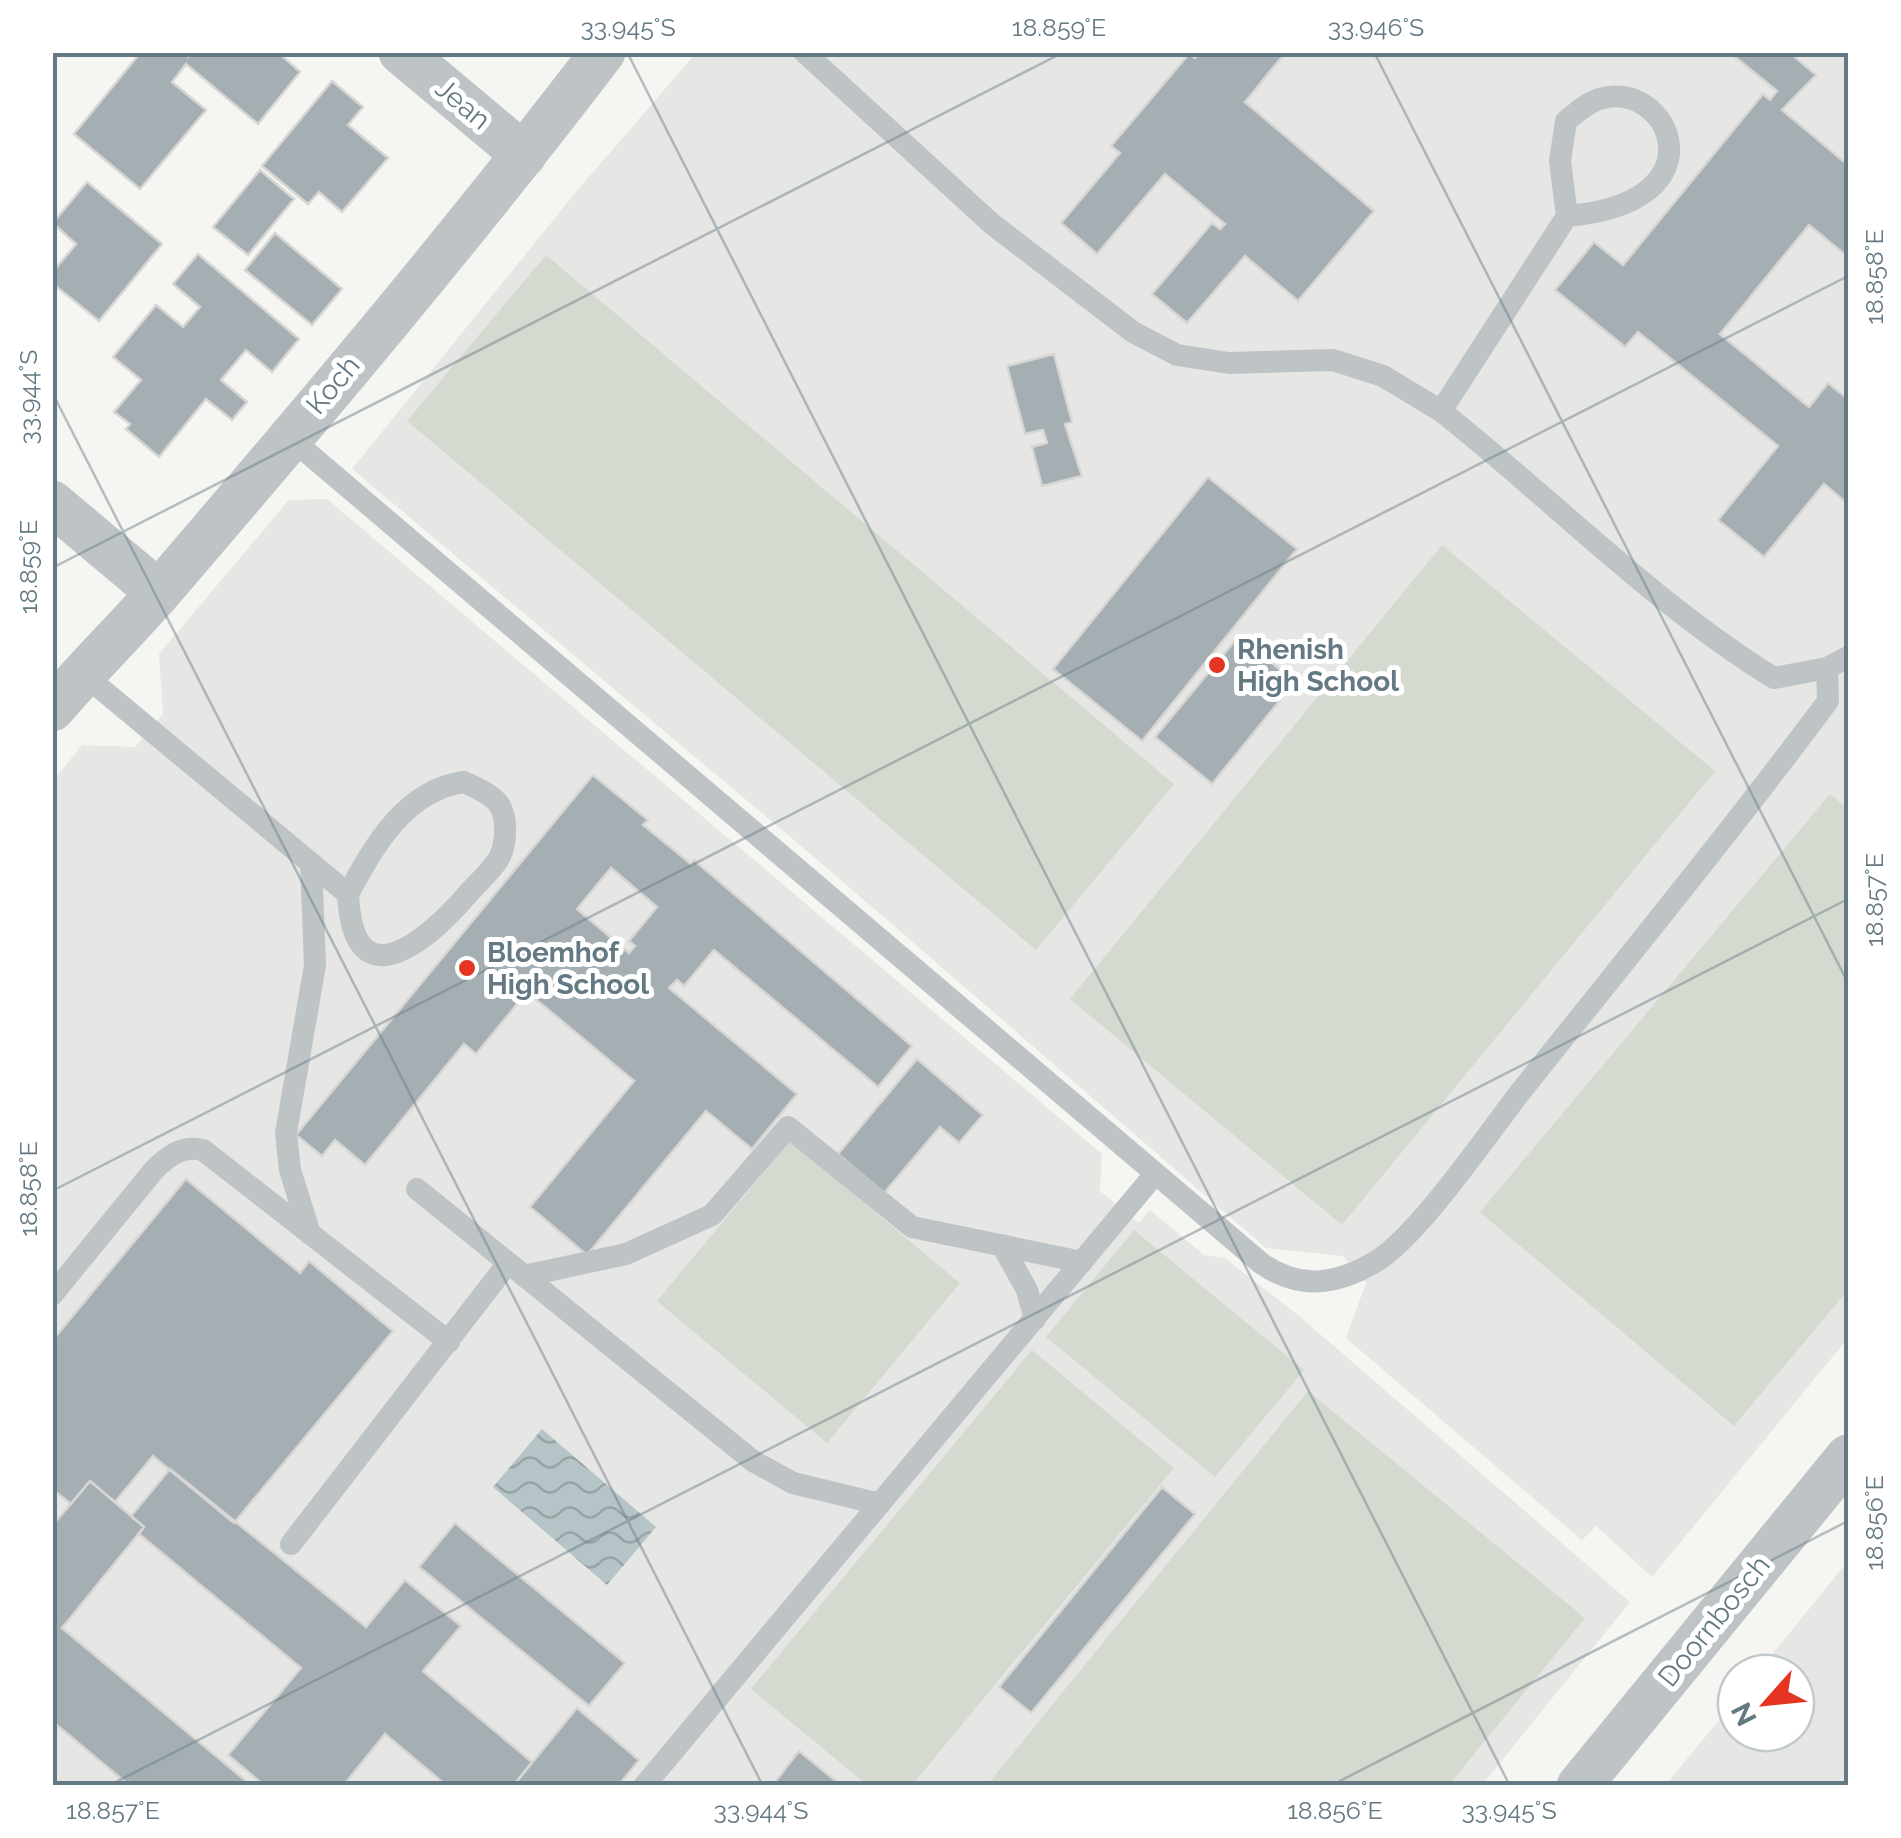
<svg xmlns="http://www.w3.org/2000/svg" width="1901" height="1838" viewBox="0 0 1901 1838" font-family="Raleway,sans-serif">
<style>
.built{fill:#e6e6e5}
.garden{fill:#d5dad0}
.water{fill:url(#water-waves)}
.building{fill:#a5afb3;stroke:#d7d6d4;stroke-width:2.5;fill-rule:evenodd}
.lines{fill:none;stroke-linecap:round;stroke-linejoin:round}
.lane{stroke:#bec3c6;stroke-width:22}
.street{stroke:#bec3c6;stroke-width:45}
.ticks{fill:none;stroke:#647983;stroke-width:2.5;stroke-opacity:0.45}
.poi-dot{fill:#e53422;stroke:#fff;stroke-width:4}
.labels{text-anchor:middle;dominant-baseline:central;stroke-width:10;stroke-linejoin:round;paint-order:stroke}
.street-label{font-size:28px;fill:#647983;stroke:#fff}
.poi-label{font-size:28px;font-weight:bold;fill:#647983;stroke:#fff;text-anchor:start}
.neatline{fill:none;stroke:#647983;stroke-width:4}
.ticks-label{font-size:25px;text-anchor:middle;fill:#647983}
</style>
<defs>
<pattern id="water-waves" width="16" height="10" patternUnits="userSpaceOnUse" patternTransform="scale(2.5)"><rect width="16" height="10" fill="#b5c4c6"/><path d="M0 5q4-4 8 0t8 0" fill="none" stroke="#97a4a6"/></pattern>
</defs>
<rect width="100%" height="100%" fill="#f5f5f1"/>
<path class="built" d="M696,53h1152v1285l-196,239 -56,-51 -14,14 -236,-202 20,-55 -23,-27 -77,-8 -446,-386 -468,-393 223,-276z
M327,499l775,655 -2,37 39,32 11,-13 54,45 21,3 73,57 332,287 -148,183 -1429,1v-1005l29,-36 53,2 28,-33 -4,-60 130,-154z
M1848,1561v224h-183l71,-85v33h60v-60h-39z"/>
<path class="garden" d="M546,255l628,529 -138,166 -629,-529z
M1442,545l273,226 -373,454 -272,-226z
M1830,794l18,15v481l-114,136 -254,-214z
M790,1141l170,142 -133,160 -170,-142z
M1134,1230l170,140 -89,107 -169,-140z
M1032,1350l142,118 -262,317h-45l-116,-96z
M1308,1391l277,227 -136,167h-462z"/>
<path class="water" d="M542,1429l114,98 -49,58 -114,-98z"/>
<path class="building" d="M141,52h41l6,5 4,-5h86l22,20 -42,52 -72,-60 -14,18 34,28 -66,79 -66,-55z
M1199,52h87l-41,50 129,109 -76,90 -53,-45 -58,67 -35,-29 60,-71 8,6 5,-5 -60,-50 -68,80 -36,-31 59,-70 -9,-7 78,-92 6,4z
M1729,52h60l27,23 -34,35 66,55v92l-39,-32 -89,109 89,73 19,-24 20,16v105l-24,-20 -60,73 -46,-37 60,-74 -140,-114 -13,15 -70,-57 39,-48 29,23 140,-171 7,6 7,-9z
M332,81l31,26 -15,18 40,33 -46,54 -23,-20 -11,12 -46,-38z
M260,170l34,29 -46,56 -35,-28z
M87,182l75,62 -63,77 -47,-38v-10l24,-29 -23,-21z
M275,233l67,56 -30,36 -67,-55z
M198,254l101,85 -27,33 -26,-22 -25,30 26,22 -15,18 -26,-21 -47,58 -33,-28 4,-5 -16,-12 27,-32 -28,-23 43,-52 27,22 17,-20 -27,-23z
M1054,354l18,68 -7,2 17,52 -40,10 -10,-39 15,-4 -4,-13 -18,4 -18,-68z
M1208,477l89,72 -155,192 -89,-72z
M1239,636l56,46 -83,102 -57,-47z
M593,775l55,45 -5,5 48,39 3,-4 218,186 -34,41 -164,-137 -30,36 -7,-6 -8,8 128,106 -45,55 -46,-38 -119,144 -57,-48 104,-126 -107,-89 -51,62 -12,-10 -99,121 -30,-25 -13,16 -26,-21zM611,868l46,39 -28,34 6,5 -6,7 -52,-44z
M917,1059l66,56 -24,28 -19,-16 -56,66 -46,-39z
M186,1179l114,94 9,-12 84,70 -159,192 -81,-67 -38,46 -25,-21 -19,23 -19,-15v-148z
M170,1469l196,158 39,-47 56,46 -38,45 109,91 -19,24h-66l-62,-52 -42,52h-78l-37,-31 73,-87 -162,-134 5,-7 -13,-11z
M90,1481l54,46 -82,101 190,158h-122l-78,-65v-195z
M1162,1487l33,27 -164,199 -32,-26z
M455,1523l170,140 -36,43 -170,-139z
M577,1708l62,52 -21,26h-105z
M799,1751l43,35h-70z"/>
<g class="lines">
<path class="lane" d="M804,52l188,172 141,108 44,23 52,8 104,-3 50,16 58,35
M1567,216c159,-13 102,-139 32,-117 -12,4 -23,14 -33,22l-6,40 7,55 -126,195c111,88 213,193 333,267l53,-10 21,-11
M289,437l973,827c38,26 74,21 113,-2 42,-25 111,-125 143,-167 104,-131 210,-260 310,-394l-1,-33
M82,673l266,221c5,110 79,47 119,1 10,-12 28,-27 34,-41 5,-13 6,-33 0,-46 -6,-13 -25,-20 -37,-26 -59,8 -90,64 -116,112
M417,1189l336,272 40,22 87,21
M310,1234l-20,-64 -4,-37 29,-168 -4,-102
M1002,1245l25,45 8,29
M524,1276l102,-22 86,-39 76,-88 124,100 170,35
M52,1295l102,-125c14,-14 28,-25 49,-20l246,192
M291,1544l217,-281
M644,1786l511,-612"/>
<path class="street" d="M401,52l123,103
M52,503l106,89
M52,709c35,-41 73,-78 108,-118 151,-176 302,-354 443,-539
M1579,1786l269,-329"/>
</g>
<path class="ticks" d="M627,52l883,1734M1374,52l474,931M52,392l711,1394M52,568l1012,-516M52,1191l1796,-915M108,1786l1740,-887M1330,1786l518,-265"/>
<g class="poi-dot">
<circle cx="1217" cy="665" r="10"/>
<circle cx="467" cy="968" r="10"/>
</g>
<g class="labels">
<g class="street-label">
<text transform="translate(463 104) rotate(40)">Jean</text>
<text transform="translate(333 385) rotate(-50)">Koch</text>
<text transform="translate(1714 1621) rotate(-51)">Doornbosch</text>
</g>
<g class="poi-label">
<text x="1237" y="649">Rhenish<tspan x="1237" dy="32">High School</tspan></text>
<text x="487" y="952">Bloemhof<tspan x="487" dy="32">High School</tspan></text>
</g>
</g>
<rect width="1901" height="1838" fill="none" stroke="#ffffff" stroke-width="110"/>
<g transform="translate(1766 1703) rotate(243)"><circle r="48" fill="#ffffff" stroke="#c1c9cd" stroke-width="2.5"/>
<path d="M0-8L18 38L0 25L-18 38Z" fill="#e53422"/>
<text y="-15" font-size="28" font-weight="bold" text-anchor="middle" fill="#647983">N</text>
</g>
<rect x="55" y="55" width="1791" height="1728" class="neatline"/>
<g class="ticks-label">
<text x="628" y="36">33.945°S</text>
<text x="1059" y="36">18.859°E</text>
<text x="1376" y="36">33.946°S</text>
<text transform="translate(1874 277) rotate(-90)" y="9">18.858°E</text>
<text transform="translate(28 397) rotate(-90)" y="9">33.944°S</text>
<text transform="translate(28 567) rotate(-90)" y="9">18.859°E</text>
<text transform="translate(1874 900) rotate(-90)" y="9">18.857°E</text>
<text transform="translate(28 1189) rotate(-90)" y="9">18.858°E</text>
<text transform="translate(1874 1523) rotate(-90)" y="9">18.856°E</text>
<text x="113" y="1819">18.857°E</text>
<text x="761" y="1819">33.944°S</text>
<text x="1335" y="1819">18.856°E</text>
<text x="1509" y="1819">33.945°S</text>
</g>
</svg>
